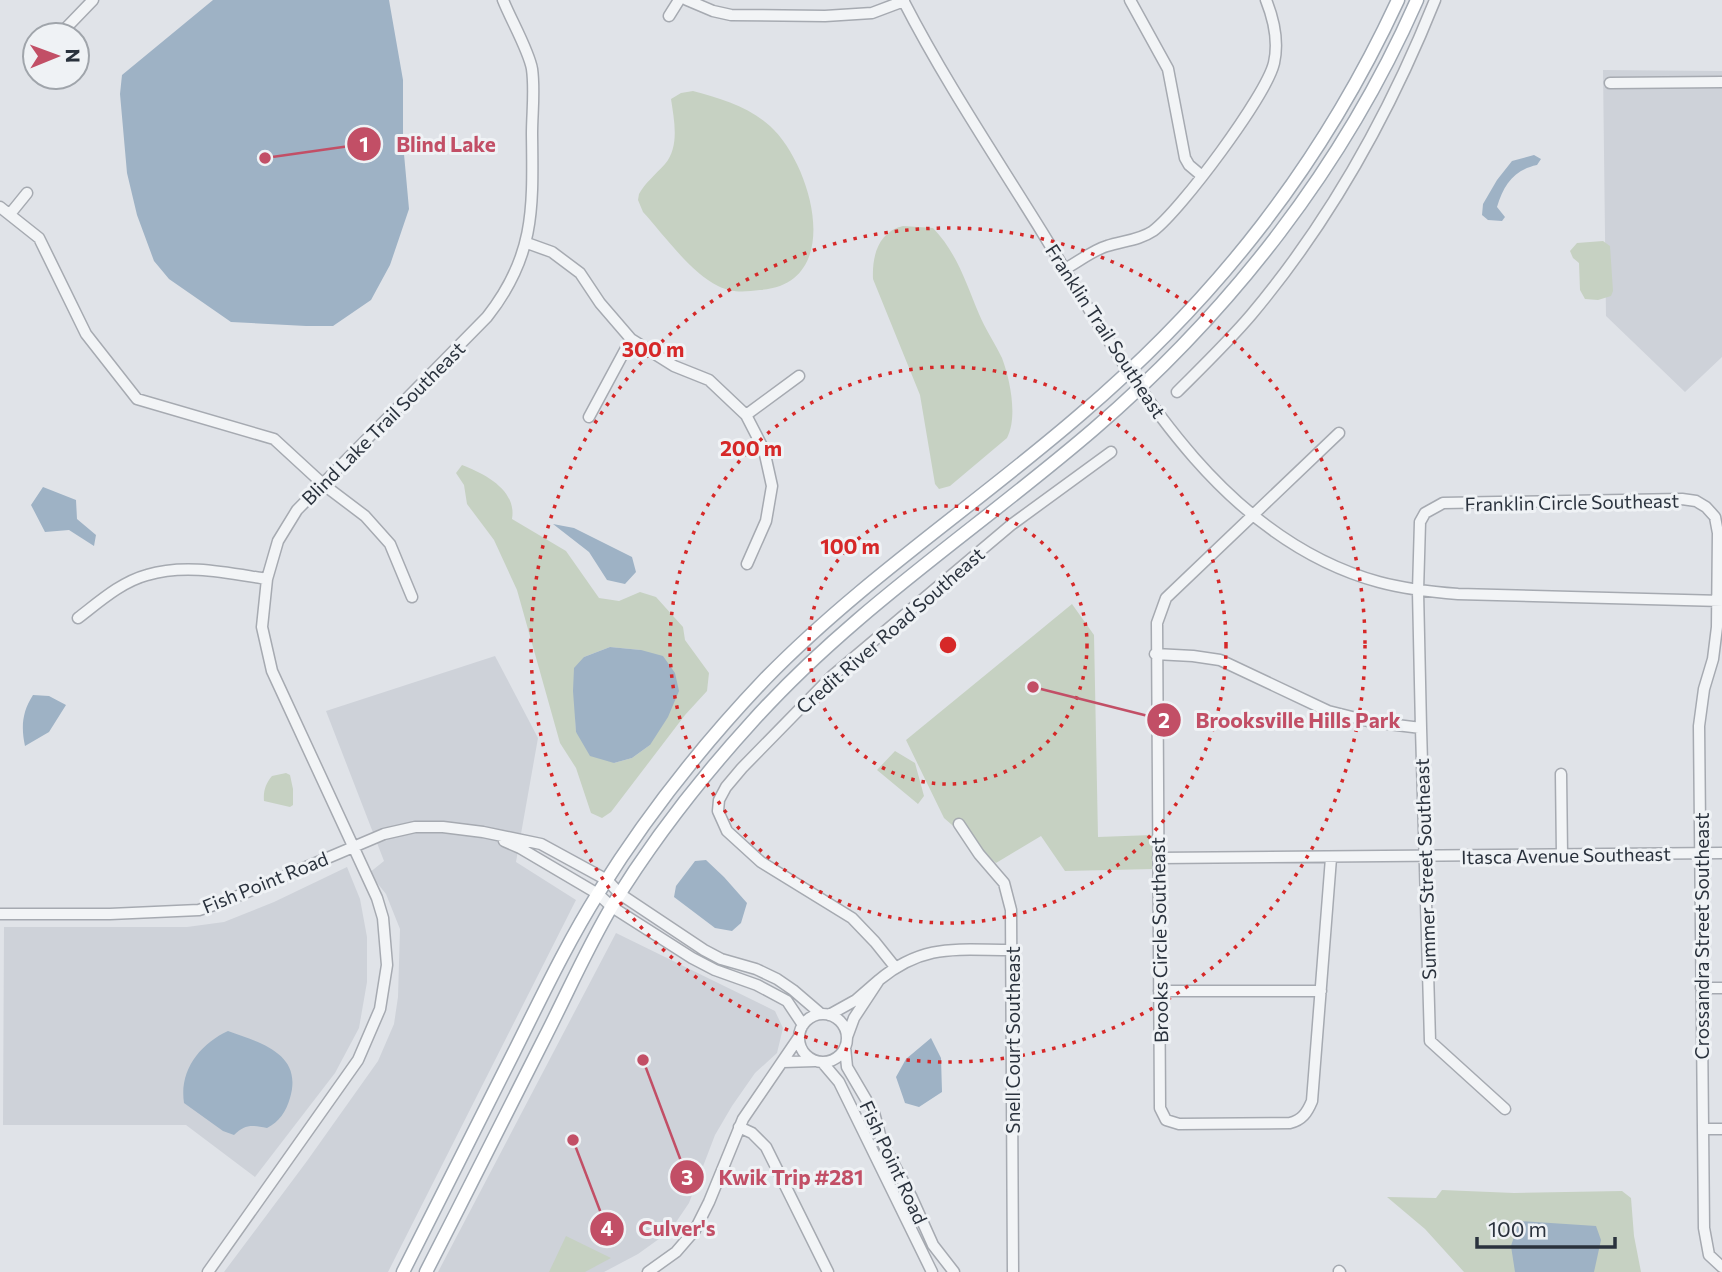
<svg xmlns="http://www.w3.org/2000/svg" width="1722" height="1272" viewBox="0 0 1722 1272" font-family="Commissioner,sans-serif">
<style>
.built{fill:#ced2d9}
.green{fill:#c6d1c2;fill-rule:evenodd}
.water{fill:#9eb2c5}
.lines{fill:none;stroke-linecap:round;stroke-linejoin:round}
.minor-casing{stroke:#a6aab1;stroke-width:13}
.major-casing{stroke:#a0a8b2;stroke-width:15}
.minor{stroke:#f2f4f6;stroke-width:10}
.major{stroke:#fff;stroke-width:12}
.ring{fill:none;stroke:#d62828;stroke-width:3.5;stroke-dasharray:3.5 7}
.labels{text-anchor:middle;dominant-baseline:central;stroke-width:6;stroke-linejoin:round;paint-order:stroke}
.street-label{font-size:19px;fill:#2a323d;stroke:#eff2f5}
.centre{fill:#d62828;stroke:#eff2f5;stroke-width:3.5}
.ring-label{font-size:21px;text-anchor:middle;font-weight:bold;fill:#d62828;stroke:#eff2f5;stroke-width:6;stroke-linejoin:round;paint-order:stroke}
.leader{fill:none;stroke:#c24f66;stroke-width:2.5}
.callout-dot{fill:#c24f66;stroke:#eff2f5;stroke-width:2.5}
.mark-label{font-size:21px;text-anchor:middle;font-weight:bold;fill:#fff}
.callout-label{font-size:21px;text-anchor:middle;font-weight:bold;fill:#c24f66;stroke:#eff2f5;stroke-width:6;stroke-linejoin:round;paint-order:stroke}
</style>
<rect width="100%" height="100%" fill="#e0e3e8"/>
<path class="built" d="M1603,70l119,1v286l-37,35 -79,-76z
M495,656l43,82 -22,124 60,38 -188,372h-164l83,-111 71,-100 16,-37 4,-27 2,-68 -14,-35 -17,-21 15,-12 -58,-150z
M347,867l13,32 7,38v45l-8,46 -24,45 -80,104 -69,-52h-183l1,-198h183l37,-5 50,-20z
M616,933l159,78 8,17 -6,25 -22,20 -23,33 -17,29 -26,68 -19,28 -32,23 -34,18h-166z"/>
<path class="green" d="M693,91c27,7 56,16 77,35 42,38 76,158 -10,164 -16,2 -28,3 -42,-4 -28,-14 -54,-51 -75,-74l-5,-12 1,-6c6,-11 17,-20 26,-30 15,-18 9,-44 6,-65l10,-6z
M903,226l30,2c24,25 33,55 46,86 6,15 16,29 23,44 8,21 16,59 5,80l-57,48 -11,3 -4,-5 -15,-89 -47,-116c-1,-23 5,-47 30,-53z
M1603,241l7,5 3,45 -2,5 -13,4 -13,-1 -5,-9 -1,-27 -6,-5 -3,-7 7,-8z
M462,465c23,9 55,25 50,54l54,32 33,47 20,3 21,-9 16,5 27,30 2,13 24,33 -2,18 -22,24 -74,97 -9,6 -11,-5 -15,-45 -16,-25 -43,-153 -23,-50 -27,-36 -3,-19 -8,-12zM610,647l31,3 9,95 -18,13 -18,5 -38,-31 -1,-24 9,-51z
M1072,604l22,31 4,202 54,-2 1,34 -88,2 -24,-35 -45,27 -52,-45 -38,-78z
M895,751l20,12 9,33 -6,8 -41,-34z
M286,773l4,2 3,14v16l-3,2 -26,-6c-1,-10 2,-18 8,-25z
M1442,1190l72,3 108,-2 9,7 3,38 7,36h-177l-39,-43 -38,-32 49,1z
M566,1236l45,22 -26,14h-36z"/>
<path class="water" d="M213,0h176l14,80v63l6,66 -19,56 -19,35 -38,26h-27l-75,-4 -62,-43 -15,-18 -17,-46 -10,-42 -7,-79 2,-19z
M1534,155l7,4 -4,6c-23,5 -33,19 -40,42l8,10 -3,4 -14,-1 -6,-5 1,-11 14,-24 15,-19z
M43,487l33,13 1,19 19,16 -2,11 -25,-16 -24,2 -14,-27z
M553,524l21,4 58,29 4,15 -11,12 -18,-4 -18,-28z
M610,647l31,3 22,6 12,17 4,18 -11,26 -18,28 -18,13 -18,5 -24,-7 -14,-24 -3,-41 1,-23 10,-11z
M33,695l16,1 17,9 -17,27 -24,14c-4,-19 -3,-34 8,-51z
M706,860l18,17 23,26 -6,20 -9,8 -17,-3 -41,-31 2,-11 19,-25z
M228,1031c34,12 75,23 62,67 -4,14 -11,24 -23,30 -15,-3 -22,-4 -33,7l-11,-4 -39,-28c-5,-33 16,-59 44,-72z
M931,1038l10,20 1,34 -23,15 -14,-4 -9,-26 10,-18z
M1519,1221l77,5 5,14 -7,32h-79l-4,-26z"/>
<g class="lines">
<defs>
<path id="minor" d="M687,0l26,11 18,4 94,1 47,-3 32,-12
M903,0c41,80 92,156 139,232 83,135 172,305 337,350 26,7 52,10 79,12l264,7
M1130,0l38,69 17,89 4,7 13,11
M669,16l10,-16
M67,27l26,-27
M1610,83l112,-1
M0,207l39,31 47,96 51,65 137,40 50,46 41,31 25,28 22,53
M10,214l17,-21
M527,243l25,9 28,21 20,30 31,36 43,27 35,14 37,35 18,35 8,36 -6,35 -19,43
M1065,269c13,-7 28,-19 42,-23 15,-5 33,-6 46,-15 28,-21 113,-135 121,-168 5,-22 0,-43 -8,-63
M1177,392c25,-25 51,-50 74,-77 79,-94 138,-200 184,-315
M746,415l53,-39
M589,417l42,-78
M78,618c21,-16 43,-36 69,-43 39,-12 81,-2 120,4
M1155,654l38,2 27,4 108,51 44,11 49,6
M1561,774l1,81
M959,824l20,30 25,29 7,27 2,362
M504,841l16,7 78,46 14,13 80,51 23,12 42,15 30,16 16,24
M1158,858l564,-5
M1331,858l-19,243c-5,12 -10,19 -22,22l-111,1 -13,-4 -6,-12 -3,-485 9,-25 173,-165
M0,914h110l89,-4 27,-9 158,-67 31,-7h28l40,5 58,12 66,36 13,14 84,56 17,9 35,10 21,10 16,11 28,24
M895,967l-20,-25 -23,-24 -91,-56 -34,-31 -9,-20 1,-11 7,-13 16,-19 90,-92 179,-151 100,-73
M879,980c45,-37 78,-30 132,-30
M1701,988h21
M1159,991h162
M799 1038a24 24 0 1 1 48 0a24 24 0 1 1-48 0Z
M829,1015l27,-15 23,-20 -25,38 -7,19
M845,1047l2,20 27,46 8,29 29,54 22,49 21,27
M783,1062l32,-1
M822,1062l17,20 93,190
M1505,1109l-75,-68 -9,-313 -3,-137 2,-69 5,-9 18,-10 239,-4 14,2 10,6 9,10 3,16 -1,94 -4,32 -9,30 -5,37 5,502 5,27 13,12
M739,1127l13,6 14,14 62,125
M1703,1129h19
M1339,1271l1,1
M208,1272l150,-212 22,-51 7,-44 -4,-47 -6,-20 -105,-227 -10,-44 5,-48 11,-38 19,-31 190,-193c48,-61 46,-108 45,-183 0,-21 3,-44 0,-65 -3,-18 -22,-51 -29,-69
M648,1272l28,-20 19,-22 14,-28 34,-83 56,-82"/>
<path id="major" d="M403,1272c37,-73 74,-147 111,-220 27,-54 53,-109 85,-160 48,-77 104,-148 167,-214 96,-98 211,-174 315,-264 137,-117 241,-250 317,-414
M426,1272c40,-78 79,-156 119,-235 22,-43 42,-89 67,-131 40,-65 88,-127 139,-183 101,-113 228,-195 343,-294 137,-118 250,-263 323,-429"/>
</defs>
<use href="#minor" class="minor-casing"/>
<use href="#major" class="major-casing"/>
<use href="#minor" class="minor"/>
<use href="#major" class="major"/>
</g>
<g class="ring">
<circle cx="948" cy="645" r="139"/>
<circle cx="948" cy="645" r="278"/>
<circle cx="948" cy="645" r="417"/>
</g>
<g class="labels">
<g class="street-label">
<text transform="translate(1106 331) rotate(57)">Franklin Trail Southeast</text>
<text transform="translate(383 423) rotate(-45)">Blind Lake Trail Southeast</text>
<text transform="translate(1572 502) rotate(-1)">Franklin Circle Southeast</text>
<text transform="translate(890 630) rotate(-41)">Credit River Road Southeast</text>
<text transform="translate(1566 855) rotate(-1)">Itasca Avenue Southeast</text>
<text transform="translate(1425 869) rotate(-92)">Summer Street Southeast</text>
<text transform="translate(265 882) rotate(-22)">Fish Point Road</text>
<text transform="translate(1701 936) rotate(-90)">Crossandra Street Southeast</text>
<text transform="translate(1159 940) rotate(-91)">Brooks Circle Southeast</text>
<text transform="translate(1012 1040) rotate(-90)">Snell Court Southeast</text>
<text transform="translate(894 1162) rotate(65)">Fish Point Road</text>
</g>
</g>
<circle cx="948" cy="645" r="10" class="centre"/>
<g class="ring-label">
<text x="653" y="357">300 m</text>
<text x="751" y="456">200 m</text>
<text x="850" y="554">100 m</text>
</g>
<path class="leader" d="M265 158L364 144M1033 687L1164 720M643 1060L687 1177M573 1140L607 1229"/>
<g class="callout-dot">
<circle cx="265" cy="158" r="7"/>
<circle cx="1033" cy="687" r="7"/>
<circle cx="643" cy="1060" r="7"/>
<circle cx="573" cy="1140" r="7"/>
<circle cx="364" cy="144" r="18"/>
<circle cx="1164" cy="720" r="18"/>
<circle cx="687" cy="1177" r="18"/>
<circle cx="607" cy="1229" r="18"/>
</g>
<g class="mark-label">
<text x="364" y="152">1</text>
<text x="1164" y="728">2</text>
<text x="687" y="1185">3</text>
<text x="607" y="1236">4</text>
</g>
<g class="callout-label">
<text x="446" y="152">Blind Lake</text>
<text x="1298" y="728">Brooksville Hills Park</text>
<text x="791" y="1185">Kwik Trip #281</text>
<text x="677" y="1236">Culver's</text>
</g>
<g transform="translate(56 56) rotate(89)"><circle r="33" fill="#eff2f5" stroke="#a0a5ab" stroke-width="2"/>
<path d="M0-5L12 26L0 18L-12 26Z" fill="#c24f66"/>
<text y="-10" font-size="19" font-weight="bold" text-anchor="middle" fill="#2a323d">N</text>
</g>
<path d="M1477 1237v10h138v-10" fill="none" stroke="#2a323d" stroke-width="3.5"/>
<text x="1488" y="1237" font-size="21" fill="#2a323d" stroke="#eff2f5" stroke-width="5" paint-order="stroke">100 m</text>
</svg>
